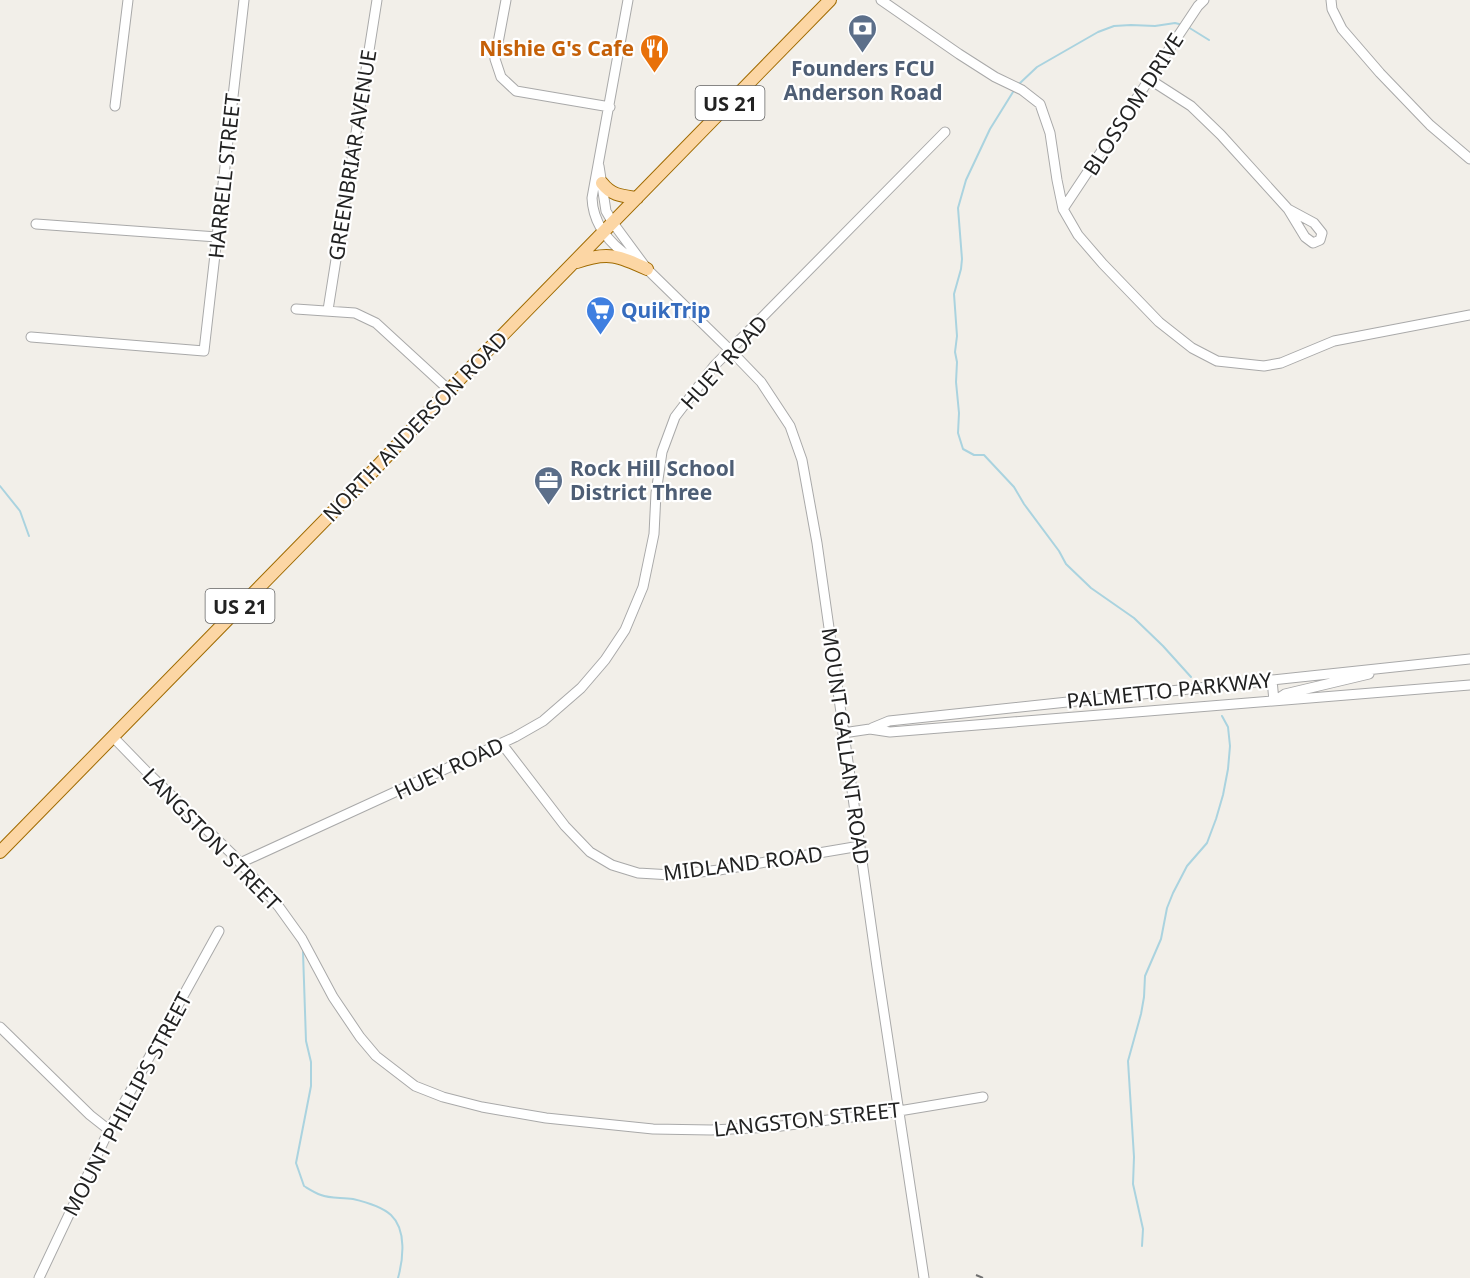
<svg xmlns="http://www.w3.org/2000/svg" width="1470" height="1278" viewBox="0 0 1470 1278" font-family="'Noto Sans',sans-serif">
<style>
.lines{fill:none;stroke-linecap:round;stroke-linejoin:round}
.stream{stroke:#aad3df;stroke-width:2}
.minor-casing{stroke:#a9a9a9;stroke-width:11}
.major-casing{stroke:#a06b00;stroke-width:14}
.minor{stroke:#fff;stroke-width:9}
.major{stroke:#fcd6a4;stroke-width:12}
.rail{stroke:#707070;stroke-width:2;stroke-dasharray:12 12;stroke-linecap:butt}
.labels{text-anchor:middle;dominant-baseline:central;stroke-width:4.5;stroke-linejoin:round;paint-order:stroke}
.shield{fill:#fff;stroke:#646464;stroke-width:1.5}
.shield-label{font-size:20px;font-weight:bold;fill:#222}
.food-label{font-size:21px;font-weight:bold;fill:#c56008;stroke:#fff;text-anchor:end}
.service-label{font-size:21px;font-weight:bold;fill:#4e5e75;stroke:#fff}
.street-label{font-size:21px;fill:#222;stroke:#fff}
.shop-label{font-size:21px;font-weight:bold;fill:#366cbe;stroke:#fff;text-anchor:start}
</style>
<rect width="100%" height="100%" fill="#f2efe9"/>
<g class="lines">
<path class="stream" d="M1188,27l21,13
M1019,84l18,-17 61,-35 16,-6 17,-1 24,1 20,-3 4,1
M1013,92l-23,37 -24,51 -8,28 4,51 -1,10 -7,25 3,42 -2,16 2,10 -1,20 3,31 -1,20 5,16 11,6h10l30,32 10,17 35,47 7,13 25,24 43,30 29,28 28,31
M0,486l20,25 9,25
M303,952l3,89 5,21v24l-15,77 8,23c5,3 11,7 17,9 9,4 22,2 32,4 13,3 28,7 38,16 16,15 12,45 7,63
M1142,1246l1,-17 -10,-45 1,-27 -6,-96 13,-47 3,-17 1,-21 16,-37 6,-31 6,-15 14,-27 20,-23 9,-24 7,-24 5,-26 2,-23 -2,-19 -6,-11"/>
<defs>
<path id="minor" d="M506,0l-11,59 6,18 15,14 94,16
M628,0l-36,198c1,27 18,46 39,60
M881,0l78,54 36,23 27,13 18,14 10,29 7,47 6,29 15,26 25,29 56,58 33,26 25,13 47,5 17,-3 53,-22 136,-26
M1331,0l1,9 10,20 38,44 50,52 40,34
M1149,79l42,27 30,29 67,74 17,28 8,6 7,-3 2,-7 -8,-10 -26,-14
M115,106l13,-106
M599,166l7,45 7,12 34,46 84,82 30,31 29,44 12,34 15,83 60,424 47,311
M1063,209l135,-203 6,-6
M36,224l181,13
M296,309l59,4 21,10 73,67
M328,310l49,-310
M31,337l173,14 40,-351
M1272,680l2,21
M1276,700l9,-6 84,-20
M872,728l17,-7 581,-62
M843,733l27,-4 20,3 580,-47
M113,737l34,35 85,82 31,34 16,19 23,32 31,58 27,40 16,19 39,30 28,11 39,10 64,11 107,11 58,1 62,-3 126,-16 84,-14
M502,744l63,82 25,26 22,13 26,8 34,2 47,-5 141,-24
M240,863l275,-126 28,-16 38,-33 24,-28 20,-30 18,-43 11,-53 2,-41 6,-41 13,-35 39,-51 231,-234
M0,1027l90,88 19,15
M39,1278l70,-148 110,-199"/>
<path id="major" d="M602,183c10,13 21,13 35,15
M577,262c31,-11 42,-6 70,7
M0,852l374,-382 75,-80 381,-390"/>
</defs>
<use href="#minor" class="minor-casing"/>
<use href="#major" class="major-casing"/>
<use href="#minor" class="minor"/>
<use href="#major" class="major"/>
<path class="rail" d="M976,1275l7,3"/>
</g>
<defs>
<symbol id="bank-pin" viewBox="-11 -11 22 30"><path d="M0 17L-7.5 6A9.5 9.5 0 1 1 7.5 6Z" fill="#5c6f8a" stroke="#fff"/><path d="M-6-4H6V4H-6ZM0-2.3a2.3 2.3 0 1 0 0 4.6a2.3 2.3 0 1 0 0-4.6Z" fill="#fff"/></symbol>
<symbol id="restaurant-pin" viewBox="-11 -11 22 30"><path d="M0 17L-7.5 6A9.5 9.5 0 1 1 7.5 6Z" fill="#e8710a" stroke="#fff"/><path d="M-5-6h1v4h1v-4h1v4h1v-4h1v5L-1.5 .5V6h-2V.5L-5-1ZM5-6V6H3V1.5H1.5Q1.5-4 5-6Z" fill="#fff"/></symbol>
<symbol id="supermarket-pin" viewBox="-11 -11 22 30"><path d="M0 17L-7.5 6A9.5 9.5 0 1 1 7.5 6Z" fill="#3f7fe0" stroke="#fff"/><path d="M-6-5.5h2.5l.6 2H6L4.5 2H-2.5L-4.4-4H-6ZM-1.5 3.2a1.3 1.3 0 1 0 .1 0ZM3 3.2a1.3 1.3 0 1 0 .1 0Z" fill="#fff"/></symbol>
<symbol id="office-pin" viewBox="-11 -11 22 30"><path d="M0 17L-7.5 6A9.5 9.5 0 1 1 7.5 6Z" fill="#5c6f8a" stroke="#fff"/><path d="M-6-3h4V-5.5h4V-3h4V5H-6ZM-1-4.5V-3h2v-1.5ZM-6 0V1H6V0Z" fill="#fff"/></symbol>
</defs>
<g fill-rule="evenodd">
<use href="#bank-pin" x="846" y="12" width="33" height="45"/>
<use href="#restaurant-pin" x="638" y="32" width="33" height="45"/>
<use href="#supermarket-pin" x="584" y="294" width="33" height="45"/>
<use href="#office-pin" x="532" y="464" width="33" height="45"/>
</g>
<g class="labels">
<g class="shield">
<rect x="695.5" y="86" width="69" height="34" rx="4.5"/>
<rect x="205.5" y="589" width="69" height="34" rx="4.5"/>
</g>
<g class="shield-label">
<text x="730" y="103">US 21</text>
<text x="240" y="606">US 21</text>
</g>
<g class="food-label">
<text x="634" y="48">Nishie G's Cafe</text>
</g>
<g class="service-label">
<text x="863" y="68">Founders FCU<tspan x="863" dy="24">Anderson Road</tspan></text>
<text x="570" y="468" text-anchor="start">Rock Hill School<tspan x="570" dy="24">District Three</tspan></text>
</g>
<g class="street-label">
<text transform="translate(1133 104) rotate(-57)">BLOSSOM DRIVE</text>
<text transform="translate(352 155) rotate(-81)">GREENBRIAR AVENUE</text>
<text transform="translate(224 176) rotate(-84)">HARRELL STREET</text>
<text transform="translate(724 362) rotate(-48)">HUEY ROAD</text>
<text transform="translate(415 426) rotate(-46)">NORTH ANDERSON ROAD</text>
<text transform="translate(1169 690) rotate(-6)">PALMETTO PARKWAY</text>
<text transform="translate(846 746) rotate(82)">MOUNT GALLANT ROAD</text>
<text transform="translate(449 768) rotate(-25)">HUEY ROAD</text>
<text transform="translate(212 839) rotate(46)">LANGSTON STREET</text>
<text transform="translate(743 863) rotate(-7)">MIDLAND ROAD</text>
<text transform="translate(127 1104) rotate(-62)">MOUNT PHILLIPS STREET</text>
<text transform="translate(807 1119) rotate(-6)">LANGSTON STREET</text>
</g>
<g class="shop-label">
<text x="621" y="310">QuikTrip</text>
</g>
</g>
</svg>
